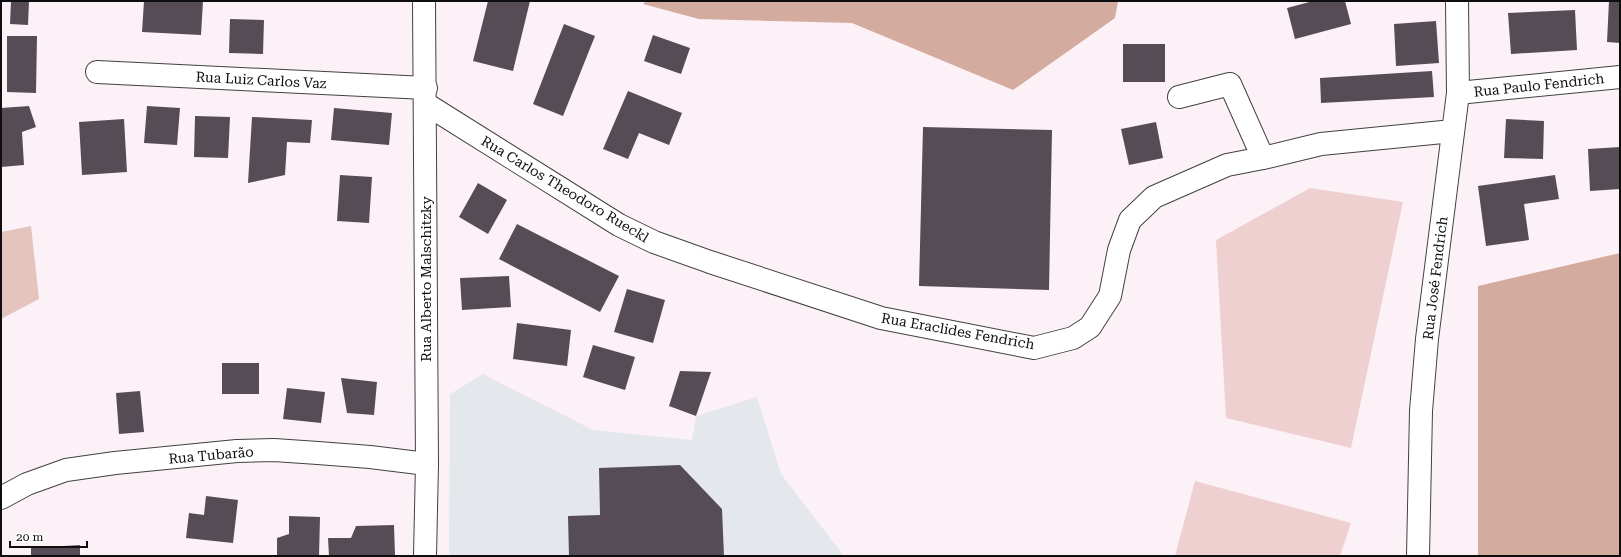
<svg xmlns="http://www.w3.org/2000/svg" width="1621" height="557" viewBox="0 0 1621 557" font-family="'Roboto Serif',serif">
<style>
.industrial{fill:#e4e7ec}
.green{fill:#e5c4be}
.forest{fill:#d4ab9f}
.pitch{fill:#edd0cf}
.building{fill:#564c55}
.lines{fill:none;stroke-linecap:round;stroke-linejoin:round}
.minor-casing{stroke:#414141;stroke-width:24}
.tertiary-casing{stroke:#414141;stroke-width:24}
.minor{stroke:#fff;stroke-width:22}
.tertiary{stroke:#fff;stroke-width:22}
.labels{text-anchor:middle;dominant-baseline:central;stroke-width:4;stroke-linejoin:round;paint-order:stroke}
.street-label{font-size:14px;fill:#0e0e0e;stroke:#fff}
</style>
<rect width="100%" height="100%" fill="#fdf1f8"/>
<path class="industrial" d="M483,374l110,56 99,10 4,-24 61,-19 24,77 63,82h-395l1,-162z"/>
<path class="green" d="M31,226l8,73 -38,20v-87z"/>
<path class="forest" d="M646,1h472l-3,17 -102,72 -161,-67 -153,-4 -56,-15z
M1620,253v303h-142v-270z"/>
<path class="pitch" d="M1310,188l93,14 -52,246 -125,-30 -10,-178z
M1195,481l156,42 -11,33h-165z"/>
<path class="building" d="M11,1h18l-1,24 -18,-1z
M144,1h59l-2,34 -59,-3z
M488,1h42l-17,70 -40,-10z
M1313,1h32l6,23 -56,15 -8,-31z
M1609,1h11v42l-13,-1z
M1575,10l2,40 -66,4 -3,-41z
M230,19l34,1 -1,34 -34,-1z
M1436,21l3,42 -43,3 -2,-42z
M564,24l31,12 -32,80 -30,-12z
M653,35l37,13 -9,26 -37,-13z
M7,36h30l-1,57 -29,-1z
M1123,44h42v38h-42z
M1432,71l2,26 -113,6 -1,-25z
M628,91l54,22 -13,32 -30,-12 -11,26 -25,-10z
M29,106l7,21 -14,5 2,33 -23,2v-59z
M147,106l33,2 -3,37 -33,-2z
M334,108l58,5 -3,32 -58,-5z
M195,116l35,1 -2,41 -34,-1z
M252,117l60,3 -2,23 -23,-1 -2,33 -37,8z
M124,119l3,53 -45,3 -3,-53z
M1506,119l38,2 -1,38 -39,-1z
M1156,122l7,36 -34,7 -8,-36z
M923,127l129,3 -3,160 -130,-4z
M1620,147v42l-30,2 -2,-42z
M340,175l32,2 -3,46 -32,-2z
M1555,175l4,24 -35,5 5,36 -43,6 -8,-60z
M478,183l29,17 -19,34 -29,-17z
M517,224l102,52 -19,36 -101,-53z
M509,276l2,31 -49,3 -2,-32z
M627,289l38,11 -12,43 -39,-11z
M517,323l54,7 -4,36 -54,-7z
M593,345l42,12 -10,33 -42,-13z
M222,363h37v31h-37z
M680,371l31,1 -15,44 -27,-10z
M341,378l36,4 -3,33 -27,-2z
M287,388l38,4 -4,31 -38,-4z
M140,391l4,41 -25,2 -3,-41z
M680,465l42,44 2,47h-155l-1,-40 32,-1 -1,-47z
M206,496l32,4 -5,43 -47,-5 3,-25 15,2z
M289,516l31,1 -1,39h-42v-18l12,-4z
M394,525l1,31h-66l-1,-18h23l5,-12z
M80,545v11h-49v-8z"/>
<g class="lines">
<defs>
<path id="minor" d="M97,72l329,16
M1458,93l162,-16
M1179,97l51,-13 33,74 58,-14 132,-13
M426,104l193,121 35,17 56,20 171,56 153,30 39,-10 17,-11 20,-31 9,-46 11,-30 24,-23 73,-32 36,-7
M1,498l26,-14 39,-14 49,-7 122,-12 37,-1 44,3 52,4 57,7"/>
<path id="tertiary" d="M424,1l3,463 -2,92
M1418,556l3,-145 6,-72 31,-246 -1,-92"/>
</defs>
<use href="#minor" class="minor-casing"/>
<use href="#tertiary" class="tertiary-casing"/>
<use href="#minor" class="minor"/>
<use href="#tertiary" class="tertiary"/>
</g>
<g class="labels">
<g class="street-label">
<text transform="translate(261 80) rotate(3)">Rua Luiz Carlos Vaz</text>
<text transform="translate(1539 85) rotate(-6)">Rua Paulo Fendrich</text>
<text transform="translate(565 189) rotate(31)">Rua Carlos Theodoro Rueckl</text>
<text transform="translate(1435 278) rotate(-83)">Rua José Fendrich</text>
<text transform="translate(426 279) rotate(-90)">Rua Alberto Malschitzky</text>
<text transform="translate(958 331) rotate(10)">Rua Eraclides Fendrich</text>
<text transform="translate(211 455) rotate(-5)">Rua Tubarão</text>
</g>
</g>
<rect width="1621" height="557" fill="none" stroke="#0e0e0e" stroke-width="4"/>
<path d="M10 541v6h77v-6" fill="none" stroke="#0e0e0e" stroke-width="2"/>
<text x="16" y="541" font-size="12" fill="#0e0e0e" stroke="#ffffff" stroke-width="3" paint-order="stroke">20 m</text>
</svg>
